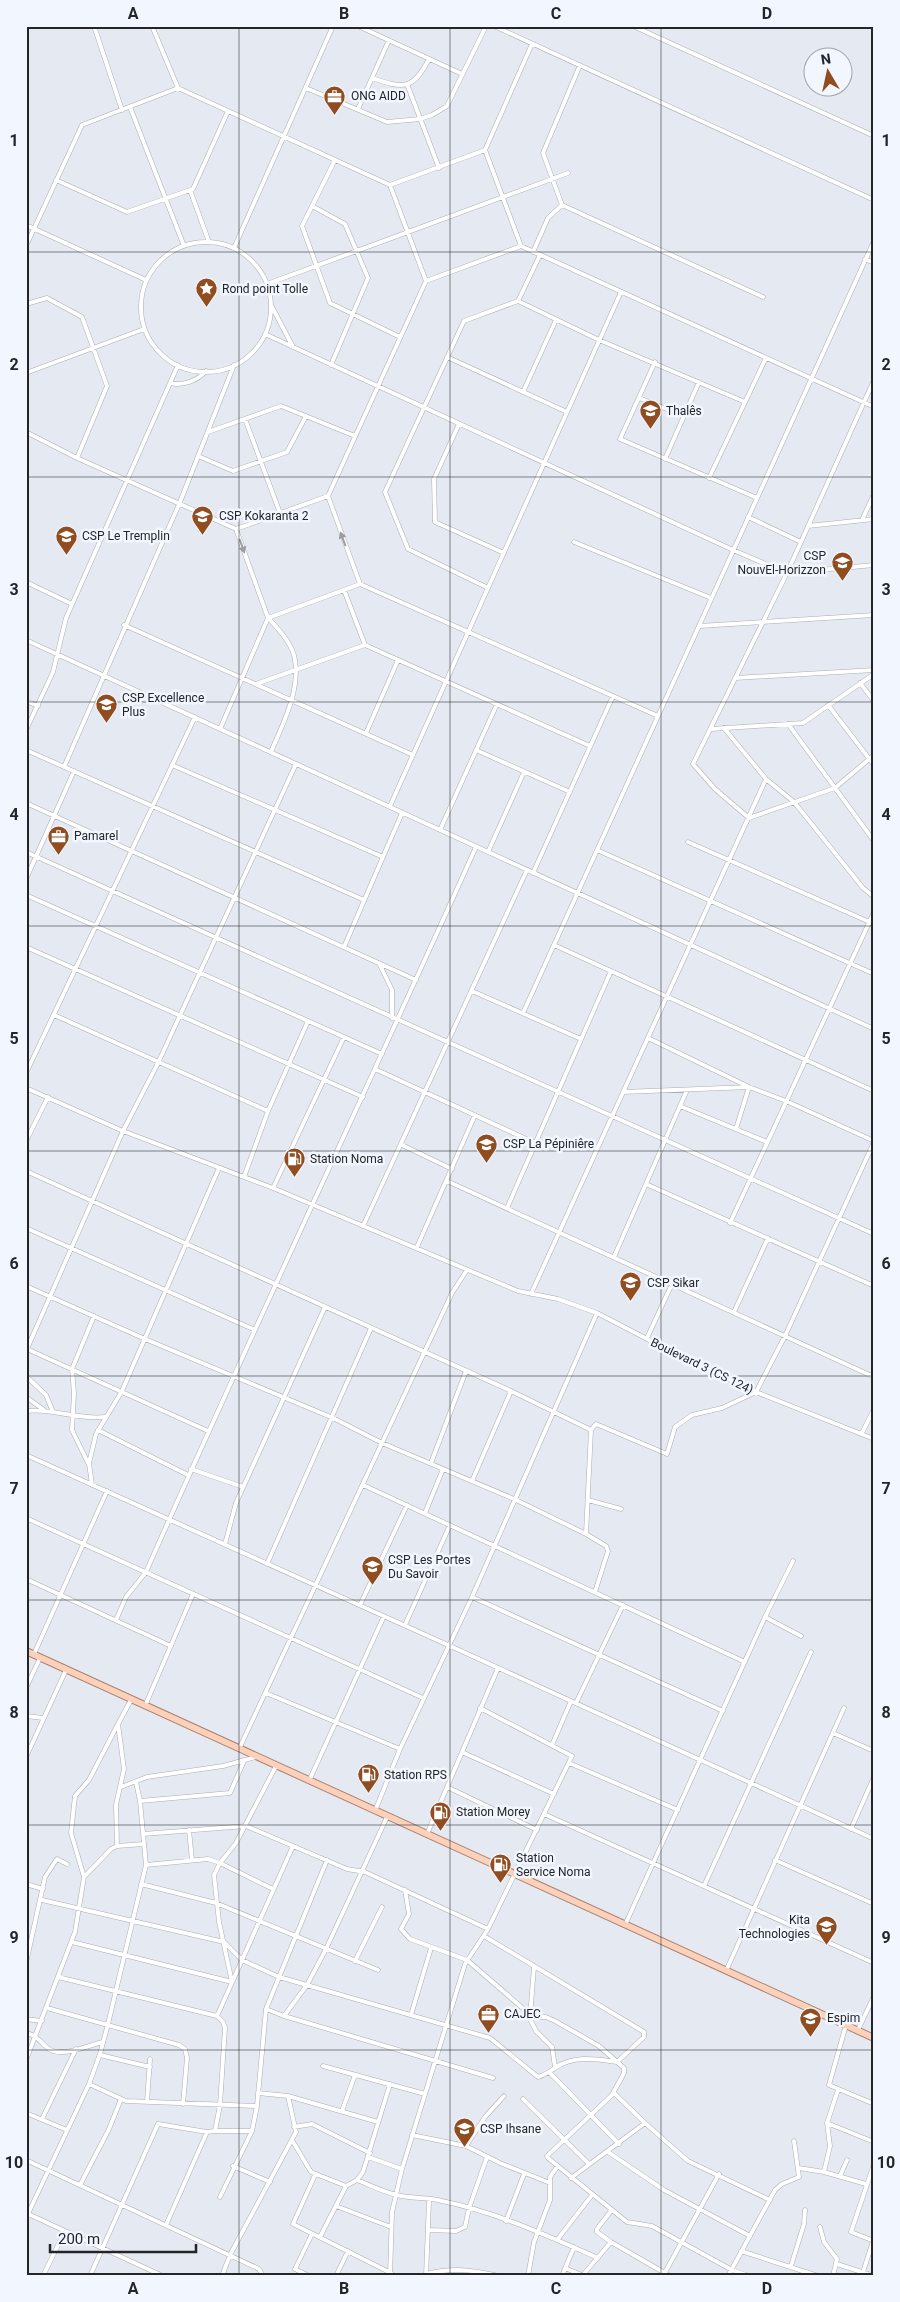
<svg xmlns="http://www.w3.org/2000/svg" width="900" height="2302" viewBox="0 0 900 2302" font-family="Roboto,sans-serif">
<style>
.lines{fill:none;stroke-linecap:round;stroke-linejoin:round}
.street-casing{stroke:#a9adb4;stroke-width:5}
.primary-casing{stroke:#af816c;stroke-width:8}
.street{stroke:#fff;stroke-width:4}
.primary{stroke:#fcd1bc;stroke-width:6}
.oneway{fill:#9c9d9e}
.grid{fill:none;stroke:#232528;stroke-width:1;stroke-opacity:0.55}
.labels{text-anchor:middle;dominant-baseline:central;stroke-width:5;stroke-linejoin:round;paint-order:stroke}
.poi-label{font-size:12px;fill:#232528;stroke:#f2f7ff;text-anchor:start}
.street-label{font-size:12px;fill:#232528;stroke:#f2f7ff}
.neatline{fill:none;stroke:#232528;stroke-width:2}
.grid-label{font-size:16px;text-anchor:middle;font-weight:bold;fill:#232528}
</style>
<rect width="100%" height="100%" fill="#e5eaf2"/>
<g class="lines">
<defs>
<path id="street" d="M94,26l28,84
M152,26l26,62 212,97 95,-35 47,-106
M358,26l104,48
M494,26l380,174
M633,26l241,110
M580,65l-37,88 19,52 201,92
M372,78c32,11 41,12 57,-19
M407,84l32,84
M306,88l81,34 33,-3 12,-4 15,-9 39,-80
M130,107l54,139
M358,109l31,-69
M485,150l36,96
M335,160l-33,66 28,77 70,34
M56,180l71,32 66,-23 35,-78
M390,185l36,96
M190,190l19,52
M312,206l33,18 23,54 -37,87
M26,225l120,55
M141 307a65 65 0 1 1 130 0a65 65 0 1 1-130 0Z
M26,246l56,-121 96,-37
M234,248l99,-222
M533,252l15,-34 14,-13
M865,259l9,4
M267,284l301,-111
M518,301l22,-46
M26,304l21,-6 35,19 25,69 -30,72
M272,307l21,40
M265,334l468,216 54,23 87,-8
M447,357l120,55
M655,362l-35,77 137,59
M26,373l118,-44
M874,380l-87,193 -94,191 22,25 34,29 86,-30 39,-33
M170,383c13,3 27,-2 36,-12
M523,392l33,-72
M639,398l45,18
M245,419l35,94
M459,424l-25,55 1,43 69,31
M26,432l51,26 159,71
M208,432l73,-26 74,30
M198,456l35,15 54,-19 19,-36
M665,459l34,-77
M709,478l57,-120
M328,496l98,-215 95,-35 353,161
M748,517l53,25
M862,520l12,-26
M808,526l66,-7
M574,542l137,56
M26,582l46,22
M360,584l-32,-88 -92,33 32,89 92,-34 298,132
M488,588l-80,-39 -23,-57 79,-171 54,-20 81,39 146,62
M344,590l21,55
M124,625l289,130
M699,626l175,-11
M26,640l848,389
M735,678l139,-8
M860,683l14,18
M256,684l109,-39 225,101
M26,701l12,5
M828,705l46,60
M788,724l86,117
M724,728l42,51 28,23 69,86 11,9
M220,729l48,-111c10,10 25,27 27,42 5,32 -12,63 -24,92
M711,729l92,-6 71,-49
M26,730l27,-58 13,-54 112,-253
M366,733l32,-73
M26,750l338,150
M476,750l94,42
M172,765l211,92
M64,767l116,-265 54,-137
M26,803l390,177
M390,806l231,-514
M440,830l57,-126
M688,842l186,82
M597,850l277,124
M26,852l848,382
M488,852l36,-80
M533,873l80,-177
M26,879l48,-108
M26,895l356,159
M554,945l320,146
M26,947l337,150
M344,947l58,-134
M379,963l13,27v28
M472,991l109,48
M523,1013l351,-772
M54,1015l214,96
M648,1038l101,49 37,14 88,40
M375,1069l160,74
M26,1073l169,-356
M26,1088l97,43 150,57 245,103 40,8 39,14 89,46 70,33 118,47
M623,1092l126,-5 -13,42
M680,1106l87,36
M26,1141l22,-44
M402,1145l50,24
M26,1171l485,220 80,39
M244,1177l24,-66 40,-90
M447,1181l427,196
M646,1184l228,102
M273,1188l71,-151
M507,1208l104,-237
M730,1223l144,-311
M363,1226l164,-356
M26,1228l229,102
M417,1247l58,-132
M614,1257l73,-167
M26,1286l119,53 188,79 49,25 132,56 72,35 20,12 2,5 -13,41
M531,1294l235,-515
M734,1312l34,-74
M647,1338l25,-54
M27,1349l181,82
M26,1351l97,-220 35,-68 138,-299
M26,1376l20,19 7,17
M26,1397l18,13
M26,1411c27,-3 52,9 79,6
M98,1430l90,45
M862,1433l12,-24
M26,1455l422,190 426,194
M431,1463l35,-92
M89,1465l-17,-35 2,-37 -2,-24 22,-53
M191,1469l52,18
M472,1481l39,-90
M92,1485l-3,-22 7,-29 26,-43 97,-223
M363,1485l382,177
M588,1500l33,9
M425,1513l18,-44
M26,1518l397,180
M586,1534l5,-104 5,-6 71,30 8,-27 17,-12 30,-7 34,-16 29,-56 89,-194
M225,1544l11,-41 89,-196
M267,1564l104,-236
M26,1579l145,67
M472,1597l251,114
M360,1605l47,-100
M765,1617l36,19
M116,1620l10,-23 20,-25c107,-243 221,-483 330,-725
M405,1625l45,-100
M34,1654l73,-163
M26,1688l14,-30
M266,1693l134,56
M576,1703l47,-98
M145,1706l48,-112
M26,1716l17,2
M833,1733l41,18
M552,1745l19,-44
M239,1749l213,-456 15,-23
M462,1752l92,42
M26,1757l40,-87
M569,1763l109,47
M309,1781l75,-165
M121,1787l26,-10 76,-11 33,-9
M447,1787l90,43
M140,1801l90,-8 14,-32
M375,1811l25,-62 72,-152 125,-284
M544,1814l330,149
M851,1829l23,-52
M189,1830l3,30
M143,1834l103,-8 101,43 18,3 123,57
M427,1834l71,-166
M117,1846l-1,-41 8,-36 -6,-45 13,-24
M775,1860l99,44
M146,1865l62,-6 12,4 53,26
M84,1877l27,-28 6,-3 27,-2
M26,1884l17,5
M141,1884l75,19 162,67
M704,1886l107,-234
M405,1890l4,24 -8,15 9,10 57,21 59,51 10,20 16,16 3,20
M42,1900l182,42 18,18 37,17 211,61 48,39c7,-2 11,-5 17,-9 19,-13 40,-9 62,-6l27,-25v-5l-160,-96
M625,1925l140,-308 28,-56
M72,1942l160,40 -13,-60 -5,-47 6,-12 16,-20 40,-77
M355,1961l27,-54
M26,1963l19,-86 12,-18 10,5
M534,1967l-4,50h16l9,4 44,25 25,22v5l-12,22 -65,61 1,2 79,64 25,4 80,44 17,6
M726,1971l118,-263
M58,1977l159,39 6,6 2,6 -5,77 -5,26 -8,1 -49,-8 -68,152
M47,2008l132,37 6,4 2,9 -4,46
M266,2009l18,7 209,62
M411,2015l20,-67
M217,2016l76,-170
M284,2016l23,-31 19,-36 61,-132
M26,2019l16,2
M846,2025l-17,60 45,19
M858,2030l16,-34
M26,2033c11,2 15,10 23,16 13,9 40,-4 54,-7
M100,2055l50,12
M26,2060l49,-128 9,-55 -13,-44 4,-37 14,-16 29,-56
M323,2066l102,28
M550,2073l69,71
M89,2084l37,17 131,5
M258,2093l30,3 90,26
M614,2093l31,30 43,38 82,39
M523,2099l66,65
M147,2102l3,-43
M342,2111l13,-36
M26,2113l41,17
M42,2119l34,-70
M827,2123l47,19
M294,2127l18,-3 58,29
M215,2131h37
M412,2135l54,11 34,17 50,20
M292,2140l19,32 35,14
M466,2146l19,-29 19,-21
M608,2152l56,38 86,46
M368,2157l34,12
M26,2160l233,109 4,7
M874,2164l-23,68 23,9
M233,2166l37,16
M799,2168l25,4 42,12
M824,2172l6,-26 -3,-23 11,-33
M315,2175l-22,49 98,49
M840,2176l7,-16
M571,2178l74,-55
M357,2180c13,5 26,12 40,15 15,4 31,2 45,6 54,11 106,35 156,57
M80,2185l29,-56 12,-30
M220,2197l32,-66 5,-25 9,-97 61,-149
M336,2206l55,21
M26,2213l137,63
M26,2218l63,-134 11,-30 8,-30 38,-159 -6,-64 -4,-19
M506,2221l18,-47
M166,2225l41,-93
M820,2227l4,15 13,17 -4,17
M429,2230l27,1 9,-4 4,-19 18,-51
M320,2237l26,-51 11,-6 6,-8 27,-88
M557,2240l35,-45
M611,2242l59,34
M741,2251l77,25
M837,2264l37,12
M791,2266l13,-42 1,-14
M565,2268l19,8
M863,2272l10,-31
M426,2274c28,-7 46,-4 73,2
M583,2275l28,-33 -14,-10v-3l14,-18
M43,2276l22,-45
M222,2276l8,-21 66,-123 -8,-36
M309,2276l-14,-7 17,-35
M336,2276l12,-25
M390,2276l2,-64 10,-43 63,-205 23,-35 84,-173 -92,-48
M426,2276l3,-75
M528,2276l6,-34 16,-42v-23l7,-10
M562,2276l12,-29
M663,2276l56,-102
M728,2276l47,-86 7,-6 17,-7 -5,-36"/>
<path id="primary" d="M26,1651l848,387"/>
</defs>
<use href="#street" class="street-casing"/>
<use href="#primary" class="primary-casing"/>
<use href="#street" class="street"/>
<use href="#primary" class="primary"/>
</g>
<defs><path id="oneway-solid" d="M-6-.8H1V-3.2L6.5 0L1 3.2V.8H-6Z" transform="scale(1.25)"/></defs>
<g class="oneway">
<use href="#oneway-solid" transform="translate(343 539) rotate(-110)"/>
<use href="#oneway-solid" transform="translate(242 546) rotate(70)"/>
</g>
<path class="grid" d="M239,26v2250M450,26v2250M661,26v2250M26,252h848M26,477h848M26,702h848M26,926h848M26,1151h848M26,1376h848M26,1600h848M26,1825h848M26,2050h848"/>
<defs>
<symbol id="office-pin" viewBox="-11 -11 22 30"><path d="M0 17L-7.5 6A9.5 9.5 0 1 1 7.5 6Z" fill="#914c20" stroke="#f2f7ff"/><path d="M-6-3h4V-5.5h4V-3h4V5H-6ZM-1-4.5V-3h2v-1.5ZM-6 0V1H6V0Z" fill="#fff"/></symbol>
<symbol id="sight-pin" viewBox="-11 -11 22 30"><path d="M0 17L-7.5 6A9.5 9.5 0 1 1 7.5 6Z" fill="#914c20" stroke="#f2f7ff"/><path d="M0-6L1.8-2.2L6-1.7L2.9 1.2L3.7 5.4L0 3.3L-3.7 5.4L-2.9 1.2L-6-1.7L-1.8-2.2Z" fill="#fff"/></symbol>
<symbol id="school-pin" viewBox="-11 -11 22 30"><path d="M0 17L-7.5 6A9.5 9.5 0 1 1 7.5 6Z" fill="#914c20" stroke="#f2f7ff"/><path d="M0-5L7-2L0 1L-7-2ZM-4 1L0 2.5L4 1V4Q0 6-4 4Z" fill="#fff"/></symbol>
<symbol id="fuel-pin" viewBox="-11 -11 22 30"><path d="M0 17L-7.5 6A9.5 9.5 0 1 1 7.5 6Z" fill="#914c20" stroke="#f2f7ff"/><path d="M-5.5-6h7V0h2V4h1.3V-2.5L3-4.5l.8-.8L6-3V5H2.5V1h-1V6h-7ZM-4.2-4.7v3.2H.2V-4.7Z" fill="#fff"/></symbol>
<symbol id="university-pin" viewBox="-11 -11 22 30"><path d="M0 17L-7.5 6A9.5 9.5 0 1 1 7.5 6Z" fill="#914c20" stroke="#f2f7ff"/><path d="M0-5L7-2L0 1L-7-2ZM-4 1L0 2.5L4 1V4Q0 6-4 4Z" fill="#fff"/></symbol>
</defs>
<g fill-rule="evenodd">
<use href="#office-pin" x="322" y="84" width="25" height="34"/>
<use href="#sight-pin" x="194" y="276" width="25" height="34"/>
<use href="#school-pin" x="638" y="398" width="25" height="34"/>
<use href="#school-pin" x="190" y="504" width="25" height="34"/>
<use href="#school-pin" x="54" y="524" width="25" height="34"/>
<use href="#school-pin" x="830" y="550" width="25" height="34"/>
<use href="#school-pin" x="94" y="692" width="25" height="34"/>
<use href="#office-pin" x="46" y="824" width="25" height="34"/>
<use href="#school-pin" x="474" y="1132" width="25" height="34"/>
<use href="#fuel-pin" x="282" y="1146" width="25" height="34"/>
<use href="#school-pin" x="618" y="1270" width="25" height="34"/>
<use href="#school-pin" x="360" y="1554" width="25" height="34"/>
<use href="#fuel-pin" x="356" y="1762" width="25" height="34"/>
<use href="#fuel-pin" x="428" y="1800" width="25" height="34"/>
<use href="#fuel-pin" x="488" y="1852" width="25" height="34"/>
<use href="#university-pin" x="814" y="1914" width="25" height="34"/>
<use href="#office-pin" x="476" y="2002" width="25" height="34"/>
<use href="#university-pin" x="798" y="2006" width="25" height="34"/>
<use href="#school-pin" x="452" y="2116" width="25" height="34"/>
</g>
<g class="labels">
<g class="poi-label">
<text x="351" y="96">ONG AIDD</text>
<text x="222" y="289">Rond point Tolle</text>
<text x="666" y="411">Thalês</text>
<text x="219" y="516">CSP Kokaranta 2</text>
<text x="82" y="536">CSP Le Tremplin</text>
<text x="826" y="556" text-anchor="end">CSP<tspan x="826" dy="14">NouvEl-Horizzon</tspan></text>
<text x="122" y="698">CSP Excellence<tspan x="122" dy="14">Plus</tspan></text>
<text x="74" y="836">Pamarel</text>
<text x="503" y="1144">CSP La Pépiniêre</text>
<text x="310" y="1159">Station Noma</text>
<text x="647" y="1283">CSP Sikar</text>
<text x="388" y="1560">CSP Les Portes<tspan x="388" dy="14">Du Savoir</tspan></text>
<text x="384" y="1775">Station RPS</text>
<text x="456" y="1812">Station Morey</text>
<text x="516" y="1858">Station<tspan x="516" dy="14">Service Noma</tspan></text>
<text x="810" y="1920" text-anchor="end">Kita<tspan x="810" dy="14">Technologies</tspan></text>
<text x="504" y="2014">CAJEC</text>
<text x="827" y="2018">Espim</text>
<text x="480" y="2129">CSP Ihsane</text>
</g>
<g class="street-label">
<text transform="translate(702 1366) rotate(26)">Boulevard 3 (CS 124)</text>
</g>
</g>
<rect width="900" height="2302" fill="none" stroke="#f2f7ff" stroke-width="55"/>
<g transform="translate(828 72) rotate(351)"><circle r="24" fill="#f2f7ff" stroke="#9fa3a9"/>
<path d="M0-4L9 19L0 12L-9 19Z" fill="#914c20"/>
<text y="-8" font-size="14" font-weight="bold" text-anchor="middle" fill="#232528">N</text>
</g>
<path d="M50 2244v8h146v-8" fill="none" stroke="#232528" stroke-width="2.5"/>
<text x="58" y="2244" font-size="15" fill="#232528" stroke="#f2f7ff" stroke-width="4" paint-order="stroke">200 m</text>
<rect x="28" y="28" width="844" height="2246" class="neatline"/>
<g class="grid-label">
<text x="133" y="19">A</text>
<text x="344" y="19">B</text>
<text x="556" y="19">C</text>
<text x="767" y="19">D</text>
<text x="14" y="146">1</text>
<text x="886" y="146">1</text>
<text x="14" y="370">2</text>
<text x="886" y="370">2</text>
<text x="14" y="595">3</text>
<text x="886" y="595">3</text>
<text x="14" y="820">4</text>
<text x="886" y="820">4</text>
<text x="14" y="1044">5</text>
<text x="886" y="1044">5</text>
<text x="14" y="1269">6</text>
<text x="886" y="1269">6</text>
<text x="14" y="1494">7</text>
<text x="886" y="1494">7</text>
<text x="14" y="1718">8</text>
<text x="886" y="1718">8</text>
<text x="14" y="1943">9</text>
<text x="886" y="1943">9</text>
<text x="14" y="2168">10</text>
<text x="886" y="2168">10</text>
<text x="133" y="2294">A</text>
<text x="344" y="2294">B</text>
<text x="556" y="2294">C</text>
<text x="767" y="2294">D</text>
</g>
</svg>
